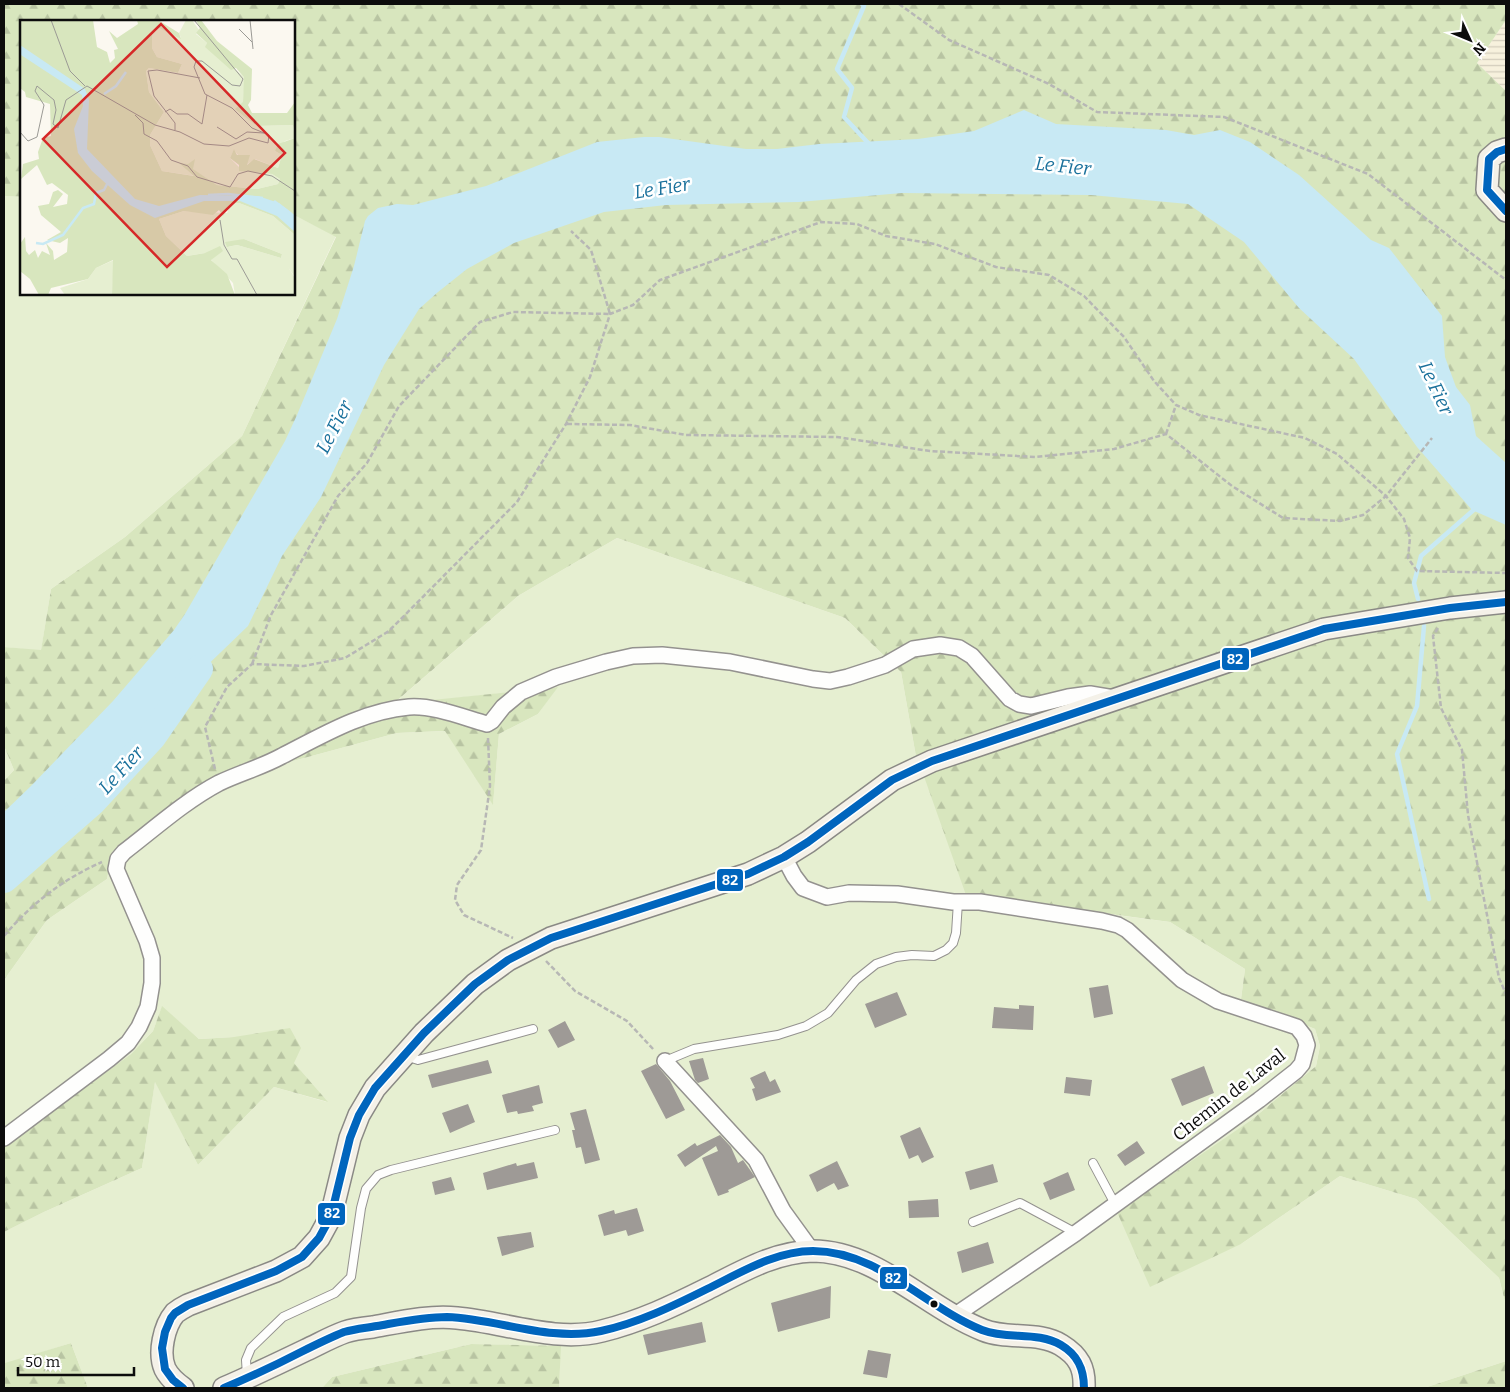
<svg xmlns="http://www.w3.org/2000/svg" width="1510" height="1392" viewBox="0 0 1510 1392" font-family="Bitter,serif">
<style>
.farmland{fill:url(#farmland-rules)}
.grass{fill:#e6efd1}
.forest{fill:url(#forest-firs)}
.water{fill:#c8e9f4}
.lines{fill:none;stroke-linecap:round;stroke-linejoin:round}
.stream{stroke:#c8e9f4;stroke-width:4.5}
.river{stroke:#c8e9f4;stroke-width:28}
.building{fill:#9e9a96}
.service-casing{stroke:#94928f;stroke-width:10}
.minor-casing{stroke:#94928f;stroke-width:18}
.secondary-casing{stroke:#8a8985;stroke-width:24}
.path{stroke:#b7b7b5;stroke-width:2.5;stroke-dasharray:5 2.5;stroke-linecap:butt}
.service{stroke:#fefefd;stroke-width:8}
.minor{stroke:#fefefd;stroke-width:15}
.secondary{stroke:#f4f1e8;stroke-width:21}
.bus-1-casing{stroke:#fff;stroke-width:11}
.bus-1{stroke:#0065bd;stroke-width:8}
.bus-dot{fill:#0c0c0c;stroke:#fff;stroke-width:2}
.labels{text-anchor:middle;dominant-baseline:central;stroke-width:5;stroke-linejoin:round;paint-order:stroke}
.street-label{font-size:18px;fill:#0c0c0c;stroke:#fff}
.water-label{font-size:19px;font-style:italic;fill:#19709b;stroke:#fff}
.inset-river{fill:none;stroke:#c8e9f4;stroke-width:2.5}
.inset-road{fill:none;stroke:#9b9a95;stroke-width:1}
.view{fill:#d62828;fill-opacity:0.15;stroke:#d62828;stroke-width:2.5}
.inset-edge{fill:none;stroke:#0c0c0c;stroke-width:2.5}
.line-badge{stroke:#fff;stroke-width:2}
.badge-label{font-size:14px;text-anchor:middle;font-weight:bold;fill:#fff}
</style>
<defs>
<pattern id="farmland-rules" width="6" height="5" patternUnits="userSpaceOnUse" patternTransform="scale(1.25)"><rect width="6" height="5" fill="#f7f1dd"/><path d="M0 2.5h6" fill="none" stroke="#d3cdbc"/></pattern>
<pattern id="forest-firs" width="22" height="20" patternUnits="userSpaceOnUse" patternTransform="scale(1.25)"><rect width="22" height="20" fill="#d8e6be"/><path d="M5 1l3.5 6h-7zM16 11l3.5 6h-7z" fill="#b8c4a2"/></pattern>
</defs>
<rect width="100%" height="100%" fill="#fbf8f0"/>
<path class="farmland" d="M1506,20v71l-29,-28z"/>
<path class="grass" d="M4,196l17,1v97h273v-79l42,21 -94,200 -117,101 -74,52 -10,62 -37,-4z
M617,538l228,80 56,54 14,79 124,154 131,17 75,47 -4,30 74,30 5,17 -4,20 -66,55 -9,123 99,-68 76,23 83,79 7,28v55l-82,27h-865l1,-42 -89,-2 -139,33 -10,11h-234l-17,-45 -66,21 -1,-3v-129l40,-20 98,-44 13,-87 43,84 76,-78 53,15 -93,-65 -35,2 -37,-32 -9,24 -22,23 -127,92v-166l43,-60 60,-41 5,-27 92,-67 193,-52 49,-2 47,73 6,-70 39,-20 19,-27 -165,18 126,-109z
M4,746l10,24 -10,11z"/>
<path class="forest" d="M4,4h1502v16l-29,43 29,28v1215l-7,-28 -83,-79 -76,-23 -99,68 -91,43 -33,-75 133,-91 66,-55 4,-20 -5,-17 -74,-30 4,-30 -75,-47 -204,-27 -51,-144 -14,-79 -56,-54 -228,-80 -99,58 -125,108 165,-17 -20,27 -39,20 -6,71 -48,-74 -48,2 -193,52 -92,67 -5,27 -60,41 -43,60v-199l10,-11 -10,-24v-99l37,3 10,-61 74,-52 117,-101 94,-199 -42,-22v-194h-273v176l-17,-1z
M162,1006l37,33 35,-2 56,-9 11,20 -7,15 34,39 -54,-15 -76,78 -43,-83 -13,86 -98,44 -40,20v-86l127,-92 22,-23z
M71,1343l17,45h-84v-27l1,2z
M471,1344l90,2 -2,42h-237l10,-11z
M1506,1361v27h-82z"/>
<path class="water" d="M1024,110l32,14 110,6 28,5 26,-5 30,12 49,33 72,65 18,8 53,68 3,41 11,30 14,18 6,31 30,27v62l-34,-15 -55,-63 -63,-88 -55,-51 -55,-66 -56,-38 -97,-9 -189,-2 -103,9 -133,3 -62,7 -90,31 -47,26 -29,23 -19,17 -35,56 -63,132 -39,59 -34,70 -55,53 -43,56 -59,66 -87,68v-57l27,-26 82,-85 61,-71 11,-16 100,-173 12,-26 40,-96 17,-53 11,-45 3,-5 10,-8 19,-4 16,1 73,-19 111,-44 47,-5h15l87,12h31l42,-5 99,-5 56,-8z"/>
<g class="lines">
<path class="stream" d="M862,4l2,2 -27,63 15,19 -8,29 26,28
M1418,599l-4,-16 7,-27 56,-49
M1424,626l-7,80 -20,48 32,145"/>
<path class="river" d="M4,879l88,-77 60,-65 47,-68"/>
</g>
<path class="building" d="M1108,985l5,29 -19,4 -5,-30z
M897,992l10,23 -32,13 -10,-24z
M1019,1005l15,1 -1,24 -41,-2 2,-21 25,2z
M565,1021l10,19 -17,8 -10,-18z
M703,1058l6,21 -11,4 -3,-3 -6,-19z
M488,1060l4,13 -60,15 -4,-13z
M656,1064l14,17 15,29 -19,9 -25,-48z
M1204,1066l10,27 -32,13 -11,-27z
M765,1071l5,11 5,-3 6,13 -25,9 -4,-12 3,-1 -5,-10z
M1066,1077l26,3 -2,16 -26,-3z
M539,1085l4,18 -11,3 2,5 -16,3 -1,-3 -10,2 -5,-18z
M468,1104l7,18 -25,11 -8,-20z
M586,1109l14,51 -15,4 -4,-17 -5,1 -4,-18h3l-5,-17z
M920,1127l14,30 -12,6 -4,-8 -9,4 -9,-23z
M720,1135l11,12 7,16 5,-3 12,17 -27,13 1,2 -11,4 -16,-38 16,-7 -2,-5 -31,21 -8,-12 18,-12 2,3z
M1137,1141l8,12 -20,13 -8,-11z
M837,1161l12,25 -11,4 -4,-7 -17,9 -8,-17z
M534,1162l4,16 -51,12 -4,-17 33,-10 1,3z
M993,1164l5,18 -28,8 -5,-18z
M1068,1172l7,18 -25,10 -7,-17z
M451,1177l4,13 -20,5 -3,-13z
M938,1199l1,18 -30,1 -1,-17z
M637,1208l7,23 -16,5 -2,-6 -22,6 -6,-21 16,-5 1,4z
M531,1232l3,15 -32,9 -5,-19z
M988,1242l6,21 -32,10 -5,-21z
M831,1286l-1,32 -52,14 -7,-29z
M702,1322l4,20 -58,13 -5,-20z
M868,1350l23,4 -4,24 -24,-4z"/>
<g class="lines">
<defs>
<path id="service" d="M405,1056l13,4 115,-31
M665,1061l29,-12 84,-14 28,-9 22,-13 28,-33 20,-16 20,-7 16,-2 22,1 12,-6 7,-7 3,-10 2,-31
M1093,1163l22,41
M973,1222l47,-19 56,30
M247,1376l-1,-16 5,-12 32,-31 52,-24 16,-16 10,-69 5,-19 12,-14 13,-5 164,-40"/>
<path id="minor" d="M784,857l10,19 9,12 24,9 22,-4 48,1 56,8h27l122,19 16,4 9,5 55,50 36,21 79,26 7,9 3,9 -5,19 -6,7 -37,29 -183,133 -122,83
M665,1061l91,99 27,51 29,40
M4,1138l105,-79 19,-16 11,-16 9,-20 4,-24v-25l-5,-17 -31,-72 2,-10 6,-7c30,-23 61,-51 95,-69 21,-10 43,-16 63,-27 41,-21 81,-45 127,-49 24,-2 56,11 78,17l5,-3 11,-14 18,-15 35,-15 50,-15 27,-6 29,-1 68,7 83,17 17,2 18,-4 37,-12 28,-16 27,-4 19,3 13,8 38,43 9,5 12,2 37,-9 22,-3 24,4"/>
<path id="secondary" d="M1506,149l-9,3 -8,7 -2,31 19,21
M183,1388c-7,-5 -14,-11 -18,-19 -7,-16 -1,-43 10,-56 4,-3 9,-6 13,-8l88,-34 26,-14 17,-19 12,-22 19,-78 9,-23 16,-27 49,-55 51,-49 33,-24 43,-22 197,-64 36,-17 24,-15 84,-62 40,-19 392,-132 126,-21 56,-6
M224,1388c28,-12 55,-25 82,-38 13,-6 25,-13 39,-18 8,-3 18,-4 28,-5 27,-5 56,-12 84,-9 47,4 99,25 145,13 37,-9 71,-25 105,-42 34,-17 67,-37 106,-38 63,0 114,57 170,79 24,10 56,1 78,15 18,11 24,23 23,43"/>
</defs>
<use href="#service" class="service-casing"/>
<use href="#minor" class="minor-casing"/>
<use href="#secondary" class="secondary-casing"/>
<path class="path" d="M899,4l50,36 100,44 48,28 127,5 144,57 138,106
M567,424l63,1 56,10 151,2 93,14 105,6 79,-8 52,-15 66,52 51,32 57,3 23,-6 23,-19 46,-58
M1166,434l10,-29
M1438,628l-5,8 8,72 21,42 6,65 31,163 7,16
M252,664l19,-49 67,-119 29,-33 32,-57 81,-84 33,-10 97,2 -19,-64 -20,-19
M488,738l2,48 -9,64 -24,35 -2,15 9,15 49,23
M215,769l-10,-42 22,-40 25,-23 52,2 41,-8 44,-27 128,-129 49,-78 24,-47 20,-63 23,-9 27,-25 161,-58 36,2 29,12 49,8 61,23 53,8 35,21 40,41 30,44 22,24 23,10 106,23 32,16 49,42 18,23 6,19 -2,20 9,13 89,2
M4,936c27,-32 59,-57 98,-74
M546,961l29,30 52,30 27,29"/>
<use href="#service" class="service"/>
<use href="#minor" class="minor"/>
<use href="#secondary" class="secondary"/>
<defs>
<path id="bus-1" d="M1506,149l-9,3 -8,7 -2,31 19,21
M183,1388l-10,-8 -8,-11 -3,-21 3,-16 6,-14 4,-5 13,-8 88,-34 26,-14 17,-19 12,-22 19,-78 9,-23 16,-27 49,-55 51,-49 33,-24 43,-22 197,-64 36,-17 24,-15 84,-62 40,-19 392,-132 126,-21 56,-6
M224,1388c26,-11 52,-23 77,-36 14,-7 28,-14 43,-20 11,-3 22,-4 33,-6 23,-4 46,-9 70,-9 52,2 102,25 154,14 37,-8 72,-25 106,-42 33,-16 68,-38 106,-38 65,0 112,56 169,79 26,10 55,1 79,15 17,10 23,24 23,43"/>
</defs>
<use href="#bus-1" class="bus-1-casing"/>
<use href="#bus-1" class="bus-1"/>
</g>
<circle class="bus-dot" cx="934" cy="1304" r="4.5"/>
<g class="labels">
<g class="street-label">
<text transform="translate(1229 1095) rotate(-38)">Chemin de Laval</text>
</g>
<g class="water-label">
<text transform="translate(1063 166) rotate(6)">Le Fier</text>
<text transform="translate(662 188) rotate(-9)">Le Fier</text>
<text transform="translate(1436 388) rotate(65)">Le Fier</text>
<text transform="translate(334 427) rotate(-63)">Le Fier</text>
<text transform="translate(121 770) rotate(-48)">Le Fier</text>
</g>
</g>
<g transform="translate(20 20)">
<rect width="275" height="275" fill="#fbf8f0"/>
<path d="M166,0h6l7,10 -3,4 11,9 -1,4 39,30 -2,25 14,24 36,-1 2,13 -10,3 -10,10 7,4 -4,13 -23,-9 -9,6 -12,-15 -4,8 12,12 30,4 8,5 -2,5 -21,5 -40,-4 -25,-16 2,-9 -6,5 7,11 -33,-5 -12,-26v-10l14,-23 -15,-20 -3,-21 3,-3 29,5 4,-9 -25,-7 -5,-9v-13l5,-8 24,11 -2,-5zM211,183h8l34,13 22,19v42l-7,-10 7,11v17h-60l-2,-12 -28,-30 -18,3 -21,-20 -7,-17 25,-8 43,2zM224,219l38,15 -1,4 -44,-13 -10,2zM94,240l-2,35h-47l-5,-7 28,-9 8,-11z" fill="#e6efd1" fill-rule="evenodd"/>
<path d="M0,0h73l4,27 10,5 3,11 5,-5 -1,-8 4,-1 -9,-18 8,7 21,-14 -1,-4h21l21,13 2,6 -24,-12 -5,8v13l5,9 25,7 -4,9 -29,-5 -3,3 3,21 15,20 -14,23v10l12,26 32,5 -15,-13 9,1 7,-5 -2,10 24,16 40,4 21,-5 2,-5 -8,-5 -33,-3v-6l-9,-7 4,-9 3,6h13l-3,10 7,-6 24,9 4,-13 -7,-4 3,-7 17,-6v97l-22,-19 -34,-13h-8l-8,13 -4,-6 -6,5 -29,-4 -25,8 7,17 21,20 18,-3 15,-7 3,5 -12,9 16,14 8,21h-123l1,-35 -17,8 -8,11 -37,9 -3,7h-9l-9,-16 -10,-8v-27l5,-7 1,14 3,4 6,-5 3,8 4,-7 8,4 -4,-12 7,8 1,9 13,-8 1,-14 -8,5 -13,-3 14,-8 -20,-17 -3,-9 11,-2 4,-12 5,-2 5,4 -10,13 14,-3 1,-9 -16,-12 -5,2 -10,-20 -16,14 2,-15 16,-5 -1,-7 5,-14 8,-2 -1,-32 -24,-7 -1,-5 -5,-4zM176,0h5l16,21 35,28 -1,31 -3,5 4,8h35l8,-11v32l-2,-9 -36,1 -22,-17 8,-7 1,-25 -8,-9 -5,2 -26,-23 2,-4 -11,-10 4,-5zM224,219l38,15 -1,4 -44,-13 -10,2 -2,-5z" fill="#d8e6be"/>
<path d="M0,25l65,44 4,11 -2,49 48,50 24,7 41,-11 58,1 21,7 12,9 4,5v15l-18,-16 -37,-15h-36l-49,17 -25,-13 -38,-34 -14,-18 -4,-24 9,-23 -1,-11 -61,-40z" fill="#c8e9f4"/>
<path class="inset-river" d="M84,74l12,-8 10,-14M188,175l20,-1 35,4M254,181l21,16M16,223l7,1 20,-9 20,-27 11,-4 2,-11 8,-3 4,-8"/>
<path class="inset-road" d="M31,0l19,51 15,15M230,0l3,29M219,9l13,13M145,92l5,-3 7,5h11l14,10 5,-29M115,95l8,8 1,11 13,7 14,19 17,6 9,11 33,10 8,-13 10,-3 24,5 23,15M197,107l19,12 11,-7 17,1M155,110v-7l-21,-27 -6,-25 9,-1 43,8M0,112l8,9 9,-4 7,-32 -9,-14 2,-5 17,14 2,10 -3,14 5,4 8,-28 21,-14 68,39 25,7 24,12 25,2 20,-8 19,5 1,-8 -17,-7 -20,-20 -27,-14 -11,-27 2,-6h6l30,24 8,1 3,-7 -49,-59M200,200l4,25 8,14h5l20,36"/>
<path class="view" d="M141,4l124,129 -118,114 -124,-128z"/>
<rect width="275" height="275" class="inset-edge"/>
</g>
<g class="line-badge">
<rect x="1221" y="647" width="29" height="24" rx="5" fill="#0065bd"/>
<rect x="716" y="868" width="28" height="24" rx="5" fill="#0065bd"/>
<rect x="317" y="1202" width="29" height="24" rx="5" fill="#0065bd"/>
<rect x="879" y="1266" width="29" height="24" rx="5" fill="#0065bd"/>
</g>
<g class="badge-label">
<text x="1235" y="664">82</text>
<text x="730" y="885">82</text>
<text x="332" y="1218">82</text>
<text x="893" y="1283">82</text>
</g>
<rect width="1510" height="1392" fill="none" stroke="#0c0c0c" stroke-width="10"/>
<g transform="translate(1470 40) rotate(134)" stroke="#ffffff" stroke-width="4" paint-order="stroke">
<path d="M0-4L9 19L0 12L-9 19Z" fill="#0c0c0c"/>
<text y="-8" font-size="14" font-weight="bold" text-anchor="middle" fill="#0c0c0c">N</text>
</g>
<path d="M18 1367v8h116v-8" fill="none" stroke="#0c0c0c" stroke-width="2.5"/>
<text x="25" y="1367" font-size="15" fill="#0c0c0c" stroke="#ffffff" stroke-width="4" paint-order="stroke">50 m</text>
</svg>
